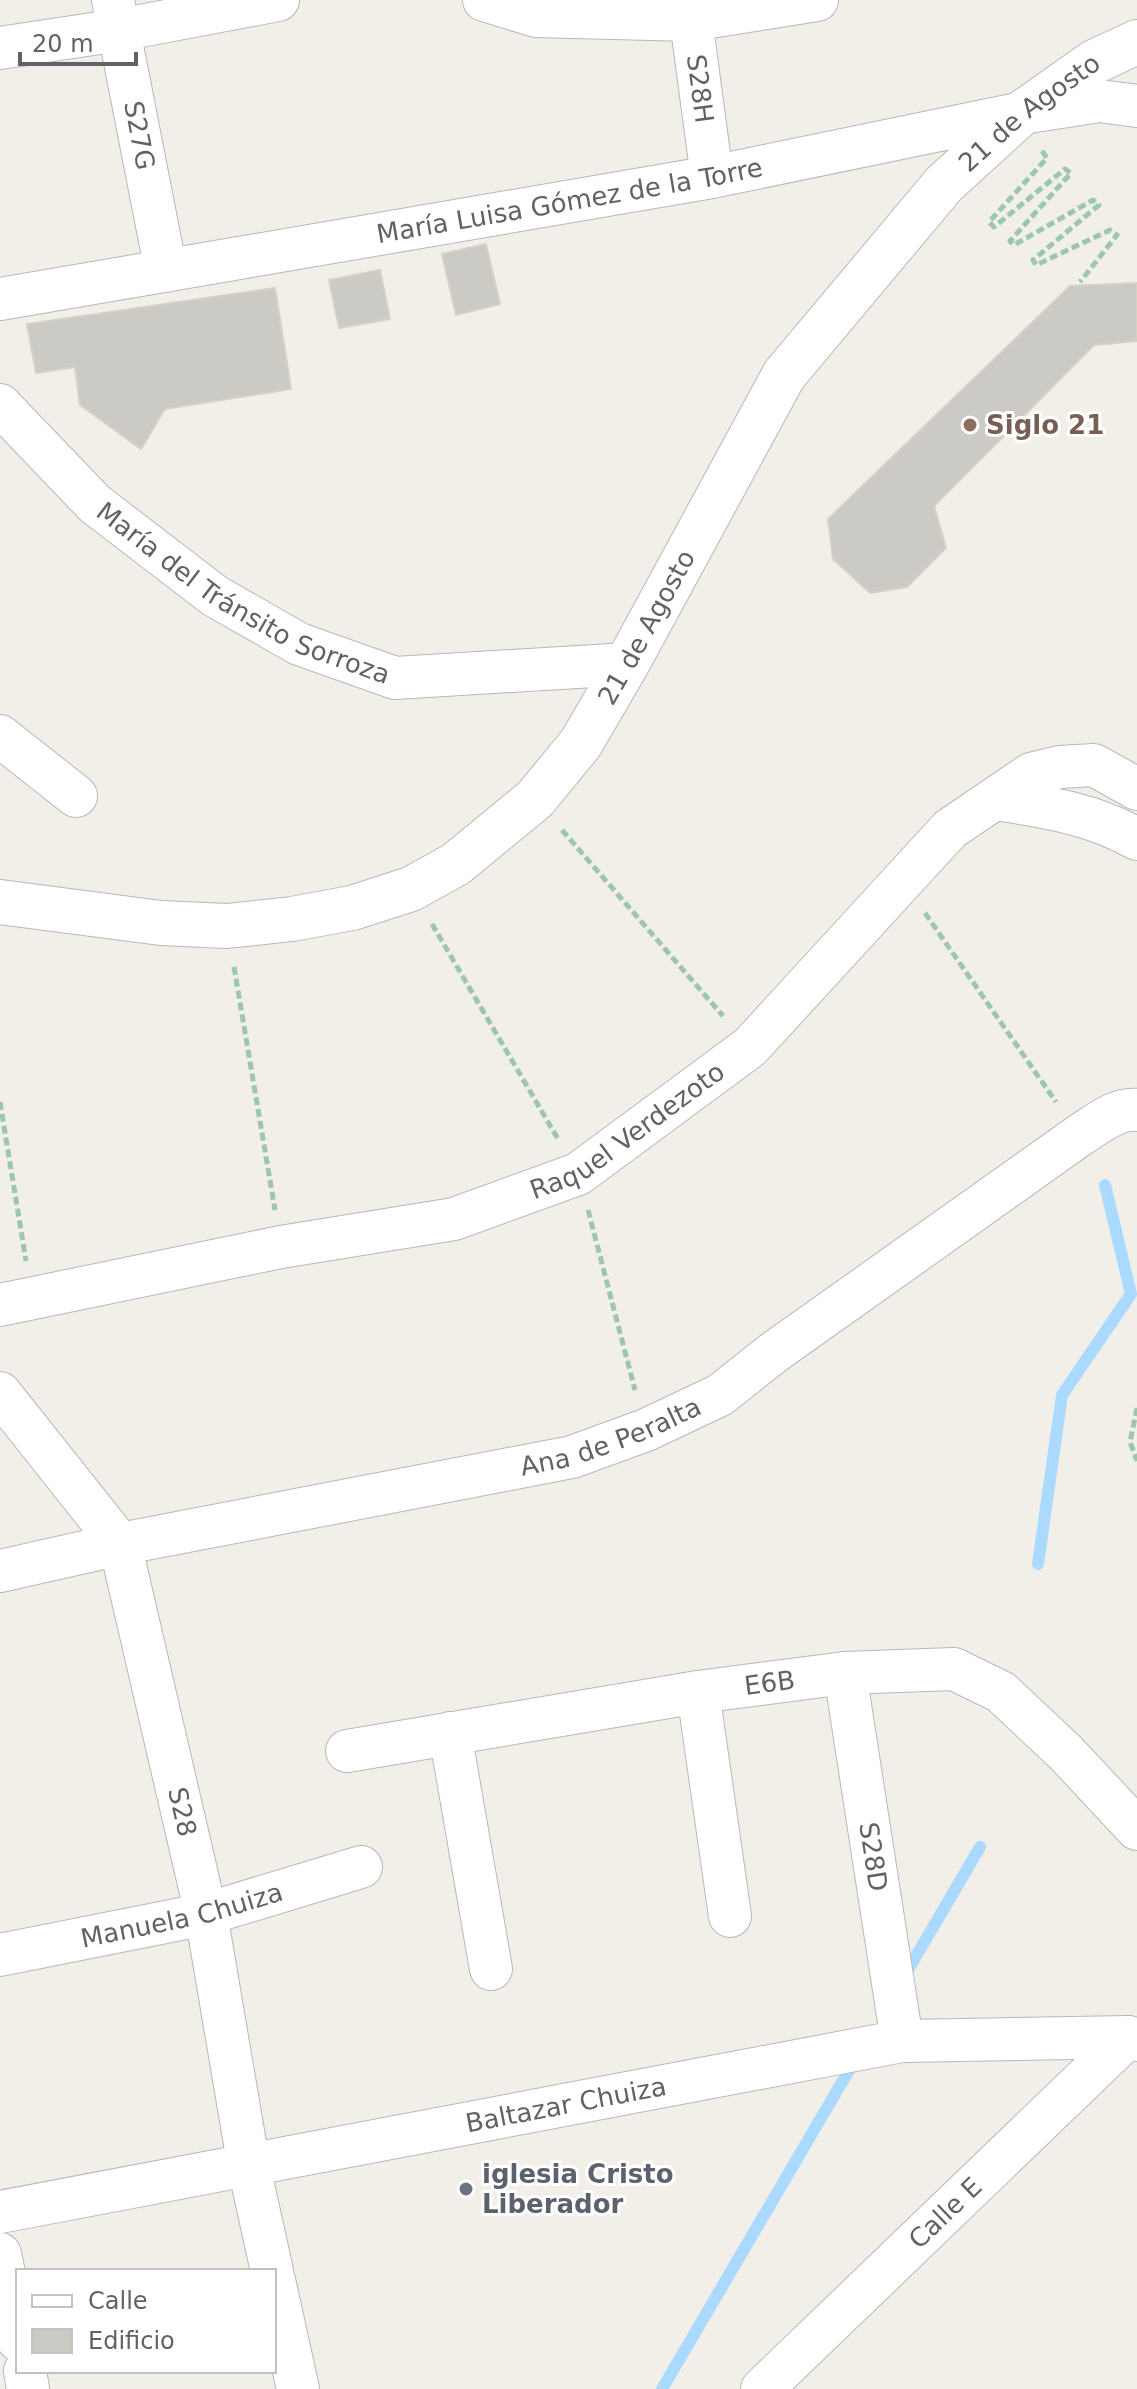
<svg xmlns="http://www.w3.org/2000/svg" width="1137" height="2389" viewBox="0 0 1137 2389" font-family="'DejaVu Sans',sans-serif">
<style>
.lines{fill:none;stroke-linecap:round;stroke-linejoin:round}
.stream{stroke:#aadaff;stroke-width:12}
.building{fill:#cccac5;stroke:#d6d1c6;stroke-width:2}
.minor-casing{stroke:#b5b8bc;stroke-width:44}
.tertiary-casing{stroke:#b5b8bc;stroke-width:46}
.path{stroke:#9cc7a9;stroke-width:5;stroke-dasharray:8 4;stroke-linecap:butt}
.minor{stroke:#fff;stroke-width:42}
.tertiary{stroke:#fff;stroke-width:44}
.education-dot{fill:#8d6e63;stroke:#fff;stroke-width:3}
.worship-dot{fill:#6b7280;stroke:#fff;stroke-width:3}
.labels{text-anchor:middle;dominant-baseline:central;stroke-width:6;stroke-linejoin:round;paint-order:stroke}
.street-label{font-size:26px;fill:#5f6368;stroke:#fff}
.education-label{font-size:26px;font-weight:bold;fill:#785e54;stroke:#fff;text-anchor:start}
.worship-label{font-size:26px;font-weight:bold;fill:#5b616d;stroke:#fff;text-anchor:start}
</style>
<rect width="100%" height="100%" fill="#f1efe8"/>
<g class="lines">
<path class="stream" d="M1038,1564l24,-169 69,-101 -26,-109
M905,1975l75,-128
M662,2389l193,-329"/>
</g>
<path class="building" d="M486,244l14,60 -44,11 -14,-61z
M380,270l10,49 -51,9 -10,-48z
M1137,283v58l-43,4 -160,161 12,42 -39,39 -37,6 -37,-34 -5,-40 242,-233z
M275,288l16,101 -126,20 -24,40 -61,-44 -5,-38 -39,6 -9,-49z"/>
<g class="lines">
<defs>
<g id="minor">
<path id="s1" d="M113,0l53,271"/>
<path d="M484,0l52,16 155,4 126,-20"/>
<path id="s2" d="M696,0l-5,20 21,157"/>
<path d="M0,48l119,-18 159,-30"/>
<path id="s3" d="M0,299l712,-122 310,-64 77,-12 38,5"/>
<path id="s4" d="M0,405l95,99 120,92 84,48 96,34 232,-14"/>
<path d="M0,736l76,60"/>
<path d="M997,799c52,9 94,14 140,40"/>
<path id="s5" d="M0,1305l281,-58 173,-28 124,-45 172,-127 200,-218 81,-55 29,-7 34,-2 43,24"/>
<path id="s6" d="M0,1393l120,151 86,370 43,253 23,104"/>
<path id="s7" d="M0,1571l120,-27 452,-87 74,-27 74,-35 53,-42 307,-218c16,-10 37,-28 57,-25"/>
<path id="s8" d="M845,1673l57,368"/>
<path d="M698,1692l32,224"/>
<path d="M450,1733l41,236"/>
<path id="s9" d="M347,1751l351,-59 147,-19 109,-4 47,23 65,61 71,76"/>
<path id="s10" d="M0,1955l206,-41 155,-47"/>
<path id="s11" d="M0,2212l902,-171 226,-4 9,3"/>
<path d="M0,2254l18,86"/>
<path d="M274,2280l24,109"/>
<path d="M25,2371l3,18"/>
<path id="s12" d="M762,2389l366,-352"/>
</g>
<g id="tertiary">
<path id="s13" d="M0,902l161,21 66,3 65,-7 60,-11 59,-19 45,-25 79,-65 46,-56 46,-79 157,-289 160,-191 78,-71 72,-51 43,-20"/>
</g>
</defs>
<use href="#minor" class="minor-casing"/>
<use href="#tertiary" class="tertiary-casing"/>
<path class="path" d="M1042,151l5,7 -58,64 5,5 71,-58 6,4 -61,68 4,4 79,-45 6,5 -66,55 3,5 74,-35 7,5 -37,47
M562,830l161,186
M925,913l131,189
M432,924l126,215
M234,967l41,243
M0,1102l26,159
M588,1210l47,180
M1137,1408l-7,34 7,19"/>
<use href="#minor" class="minor"/>
<use href="#tertiary" class="tertiary"/>
</g>
<circle class="education-dot" cx="970" cy="425" r="8"/>
<circle class="worship-dot" cx="466" cy="2189" r="8"/>
<g class="labels">
<g class="street-label">
<text stroke="none"><textPath href="#s2" startOffset="90">S28H</textPath></text>
<text stroke="none"><textPath href="#s13" startOffset="1424">21 de Agosto</textPath></text>
<text stroke="none"><textPath href="#s1" startOffset="138">S27G</textPath></text>
<text stroke="none"><textPath href="#s3" startOffset="578">María Luisa Gómez de la Torre</textPath></text>
<text stroke="none"><textPath href="#s4" startOffset="312">María del Tránsito Sorroza</textPath></text>
<text stroke="none"><textPath href="#s13" startOffset="776">21 de Agosto</textPath></text>
<text stroke="none"><textPath href="#s5" startOffset="658">Raquel Verdezoto</textPath></text>
<text stroke="none"><textPath href="#s7" startOffset="626">Ana de Peralta</textPath></text>
<text stroke="none"><textPath href="#s9" startOffset="428">E6B</textPath></text>
<text stroke="none"><textPath href="#s6" startOffset="468">S28</textPath></text>
<text stroke="none"><textPath href="#s8" startOffset="186">S28D</textPath></text>
<text stroke="none"><textPath href="#s10" startOffset="186">Manuela Chuiza</textPath></text>
<text stroke="none"><textPath href="#s11" startOffset="576">Baltazar Chuiza</textPath></text>
<text stroke="none"><textPath href="#s12" startOffset="254">Calle E</textPath></text>
</g>
<g class="education-label">
<text x="986" y="425">Siglo 21</text>
</g>
<g class="worship-label">
<text x="482" y="2174">iglesia Cristo<tspan x="482" dy="30">Liberador</tspan></text>
</g>
</g>
<rect x="16" y="2269" width="260" height="104" fill="#ffffff" stroke="#bfc1c3" stroke-width="2"/>
<rect x="32" y="2295" width="40" height="12" fill="#ffffff" stroke="#bfc1c3" stroke-width="2"/>
<text x="88" y="2309" font-size="24" fill="#5f6368">Calle</text>
<rect x="32" y="2329" width="40" height="24" fill="#cccac5" stroke="#bfc1c3" stroke-width="2"/>
<text x="88" y="2349" font-size="24" fill="#5f6368">Edificio</text>
<path d="M20 52v12h116v-12" fill="none" stroke="#5f6368" stroke-width="4"/>
<text x="32" y="52" font-size="24" fill="#5f6368" stroke="#ffffff" stroke-width="6" paint-order="stroke">20 m</text>
</svg>
